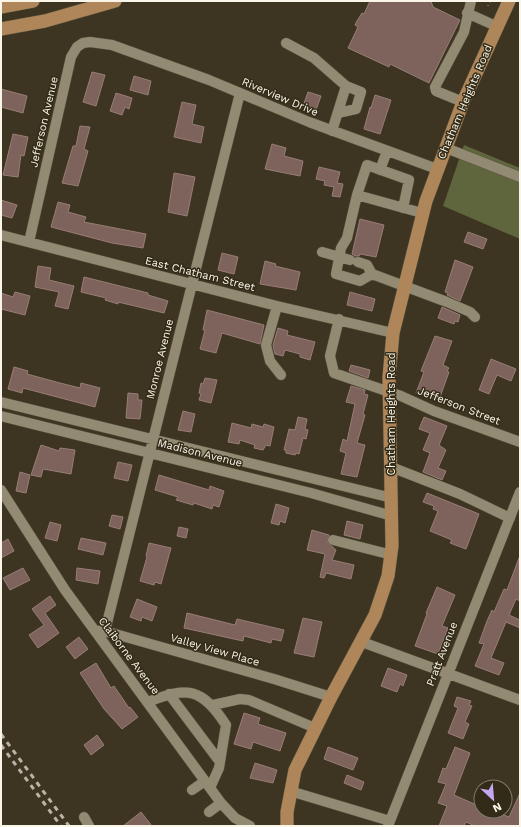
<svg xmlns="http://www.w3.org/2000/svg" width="521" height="827" viewBox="0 0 521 827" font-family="'Work Sans',sans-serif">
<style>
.green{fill:#5f653c}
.building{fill:#7d635c;stroke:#987d76}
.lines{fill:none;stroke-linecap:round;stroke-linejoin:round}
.minor-casing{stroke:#57513e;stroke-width:11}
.major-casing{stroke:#57513e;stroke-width:14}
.path{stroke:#77705e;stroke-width:2;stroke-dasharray:1 3;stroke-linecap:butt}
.minor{stroke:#928a72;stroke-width:10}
.major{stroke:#ae865a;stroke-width:13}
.rail{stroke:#b9b4a4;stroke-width:3;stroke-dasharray:5 5;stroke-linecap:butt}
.labels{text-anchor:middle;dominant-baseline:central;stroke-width:3;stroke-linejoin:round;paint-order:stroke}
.street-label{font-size:11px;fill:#f9f5e8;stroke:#322b17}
</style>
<rect width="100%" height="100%" fill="#3d3521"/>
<path class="green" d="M464,145l56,23v71l-77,-33z"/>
<path class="building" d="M370,1h61l2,6 27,13 -31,63 -39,-19 -1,3 -41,-19 10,-21 -3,-2 2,-4 5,-8 2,1z
M92,72l13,3 -9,31 -13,-4z
M134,76l17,5 -3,14 -18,-5z
M1,89l26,7 -4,17 -22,-6z
M308,92l13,4 -5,14 -13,-4z
M116,93l16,5 -3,11 -4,-2 -3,8 -12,-4z
M375,95l16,5 -11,34 -16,-5 6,-22 1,1z
M182,102l14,3 -4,19 12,3 -3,16 -27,-6z
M80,126l10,1 -6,22 4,2 -10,35 -16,-3 11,-37h3z
M13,134l15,3 -4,19 -3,-1 -3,22 -15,-2z
M272,144l14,4 -2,8 19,5 -3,15 -35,-7z
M319,167l21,5 -3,11 6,1 -3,13 -8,-1 2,-9 -10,-2 1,-4 -9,-2z
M174,173l21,4 -8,39 -19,-4z
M1,200l16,5 -5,13 -11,-3z
M58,202l12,3 -2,7 18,5 -2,5 62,12 -3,14 -31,-5 -61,-16z
M360,219l24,6 -8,32 -16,-3 -1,2h-4l-3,-2z
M468,232l19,7 -4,10 -19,-7z
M222,253l16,4 -4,17 -16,-4z
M455,260l18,7 -13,34 -13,-6 1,-2 -3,-1z
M265,261l11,3 -1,2 25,6 -4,18 -36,-6z
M38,266l13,2 -2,12 25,6 -6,23 -13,-3 4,-14 -24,-5z
M84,277l64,16v2l20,6 -4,12 -46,-11v2l-13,-4 1,-2 -25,-6z
M15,292l15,4 -5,19 -24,-6v-16l12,4z
M350,292l25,7 -3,12 -25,-6z
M442,307l18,8 -2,7 -3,-1 -1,3 -16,-6z
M207,310l57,15 -4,19 -38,-11 -6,20 -16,-4 5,-19h-2z
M278,328l10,3 -1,4 28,7 -5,18 -10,-3v-3l-15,-4 -2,6 -8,-2 -2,-9z
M435,336l17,5 -9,24 6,3 -2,3 2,1 -10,28 -23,-7 8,-21 -3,-1z
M491,359l25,10 -5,12 -14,-6 -8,19 -10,-4z
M351,365l19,5 -2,8 -19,-7z
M14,367l14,4 -1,3 33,9 20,5 1,-5 19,5 -5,19 -72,-19 -1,5 -14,-4z
M205,378l12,2 -6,23 -12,-3 2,-6 -2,-1 2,-10 2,1z
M351,386l14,4 -1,4 4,1 -5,19 2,1 -8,28 8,2 -8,32 -16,-3 5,-21 -6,-2 3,-12 4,2 8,-37 -9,-2z
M128,393l10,1v6h4l-2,19 -14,-1z
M183,411l12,3 -4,18 -13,-2z
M298,417l9,2 -2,10 3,1 -2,9 -3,-1 -4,16 -3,-1 -1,2 -9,-2v-3h-2l5,-21 6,1z
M424,417l23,9 -8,19 7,5 -8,18 8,3 -4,9 -19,-8 7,-19 -7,-3 7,-17 -11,-4z
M232,423l19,5 1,-4 11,3 1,-3 10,3 -4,19 -4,-1 -3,5 -9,-2 1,-3 -15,-5 -1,4 -11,-2z
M41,445l18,6 1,-3 15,2 -4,24 -28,-5 -2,8 -10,-2z
M118,462l14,3 -4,16 -14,-3z
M20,472l10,3 -4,18 -10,-2z
M159,475l50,15 1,-4 14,5 -5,16 -6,-2 -1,4 -18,-6 -1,2 -17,-5 2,-3 -23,-7z
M427,493l52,21 -13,35 -16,-6 2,-3 -22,-9 8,-20 -5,-2 1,-3 -11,-4z
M276,504l13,4 -4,15 -5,-2 -1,4 -8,-2z
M112,515l11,2 -3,12 -11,-3z
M347,521l16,4 -3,14 -16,-4z
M50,522l11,3 -4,16 -12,-3z
M179,527l9,2 -2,9 -9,-2z
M312,530l17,5 -2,7 9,8 -4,10 22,5 -3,14 -25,-6 -2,5 -4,-1 5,-23 -18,-4z
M81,538l25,5 -3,12 -25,-6z
M8,539l6,12 -13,7v-15z
M149,543l22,5 -10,36 -6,-2 -1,3 -14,-4 7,-24 -1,-1z
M519,558l1,43 -4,-2 -7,16 11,5v8l-14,-6 -15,36 13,5 -5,12 -24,-9 9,-22 -5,-1 8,-22 5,-11 2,2 10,-23 3,1z
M23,568l7,12 -20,10 -7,-12z
M77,568l23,3 -2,13 -22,-4z
M437,587l18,8 -13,31 6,2 -10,26 -23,-8 12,-32 -1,-1z
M50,596l6,9 -11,8 14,20 -21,15 -9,-13 15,-10 -12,-16z
M137,599l20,8 -5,14 -10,-4 -1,4 -11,-4z
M187,613l48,12 2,-6 47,11 -3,11 -9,-2 -1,4 -27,-7 -1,5 -59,-13z
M303,618l19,4 -8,35 -20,-4z
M79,637l9,12 -13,10 -9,-12z
M96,663l15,25 3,-2 15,22 1,-1 8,10 -16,12 -18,-20 -24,-36z
M388,668l19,7 -4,11 -3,-2 -3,8 -16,-6z
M457,697l14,4 -2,4 3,1 -7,16 4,2 -6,15 -15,-6 10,-25 -4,-2z
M244,713l16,5 -2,6 28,9 -6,18 -27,-9 -2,7 -17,-5z
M97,735l7,10 -13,10 -7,-10z
M328,747l30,11 -5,12 -29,-11z
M455,747l15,6 -16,42 27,12v4h12l16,6 11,-24v33h-45l-9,-4 -2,4h-25l8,-20 -9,-3 8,-19 -8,-2 5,-14 3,1z
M255,763l22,7 -4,13 -23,-5z
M347,775l17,7 -3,8 -17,-7z
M141,812l11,14h-29z"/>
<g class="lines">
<defs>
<path id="minor" d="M467,13l31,14
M286,43l28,15 32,28 -14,45
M463,102l-27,-11 -1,-4 29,-55 7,-31
M338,113l18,-4 5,-17 -15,-6
M446,148l74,29
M380,170l7,-19
M357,195l-10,43 -6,10 -5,26 24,7 12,-7
M403,208l6,-28 -42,-15 -10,30 65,18
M1,235l276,71 116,27
M29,242l42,-185 6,-10 6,-4 7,-1 22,3 97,35 100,42 128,47
M322,252l28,8
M358,262l9,3 5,9 75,28 23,10 5,5
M277,306l-11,39 4,16 11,14
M339,319l-9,37 4,17 67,23 33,15 86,31
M1,402l391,96
M1,416l310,77 81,23
M391,467l69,27 50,24
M1,490l64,100 156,213 14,15 15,8
M333,540l59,15
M101,630l173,49 57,18
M105,631l135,-538
M362,642l158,58
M169,694l51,68
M148,702c40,-16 54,-14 78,23l-7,43 -9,20
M213,705l27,-6 9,1 66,28
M192,790l13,-9
M290,791l100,30
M209,812l12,-9
M84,817l5,9
M388,826l132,-334"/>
<path id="major" d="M1,7l32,-6
M1,29l44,-8 70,-20
M287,826v-14l8,-42 36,-73 44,-82 13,-39 4,-30 -3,-169 4,-44 33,-132 37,-99 46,-101"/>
</defs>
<use href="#minor" class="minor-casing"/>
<use href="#major" class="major-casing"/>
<path class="path" d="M488,6l2,-5"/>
<use href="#minor" class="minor"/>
<use href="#major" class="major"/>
<path class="rail" d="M1,734l68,92
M1,745l60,81"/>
</g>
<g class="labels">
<g class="street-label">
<text transform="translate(280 97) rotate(23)">Riverview Drive</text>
<text transform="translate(465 102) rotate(-67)">Chatham Heights Road</text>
<text transform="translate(44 122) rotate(-77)">Jefferson Avenue</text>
<text transform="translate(200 274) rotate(14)">East Chatham Street</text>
<text transform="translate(160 359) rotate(-76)">Monroe Avenue</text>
<text transform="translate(459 406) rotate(21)">Jefferson Street</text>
<text transform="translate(391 414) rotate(-90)">Chatham Heights Road</text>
<text transform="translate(200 453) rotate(14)">Madison Avenue</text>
<text transform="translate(215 650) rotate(16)">Valley View Place</text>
<text transform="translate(442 654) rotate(-69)">Pratt Avenue</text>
<text transform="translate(129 656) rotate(53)">Claiborne Avenue</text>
</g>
</g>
<rect width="521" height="827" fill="none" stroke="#f9f5e8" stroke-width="4"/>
<g transform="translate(493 799) rotate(154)"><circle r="19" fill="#322b17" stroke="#827c6b"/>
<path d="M0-3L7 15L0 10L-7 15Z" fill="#c5a6f0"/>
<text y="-6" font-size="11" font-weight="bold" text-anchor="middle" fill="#f9f5e8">N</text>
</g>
</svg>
